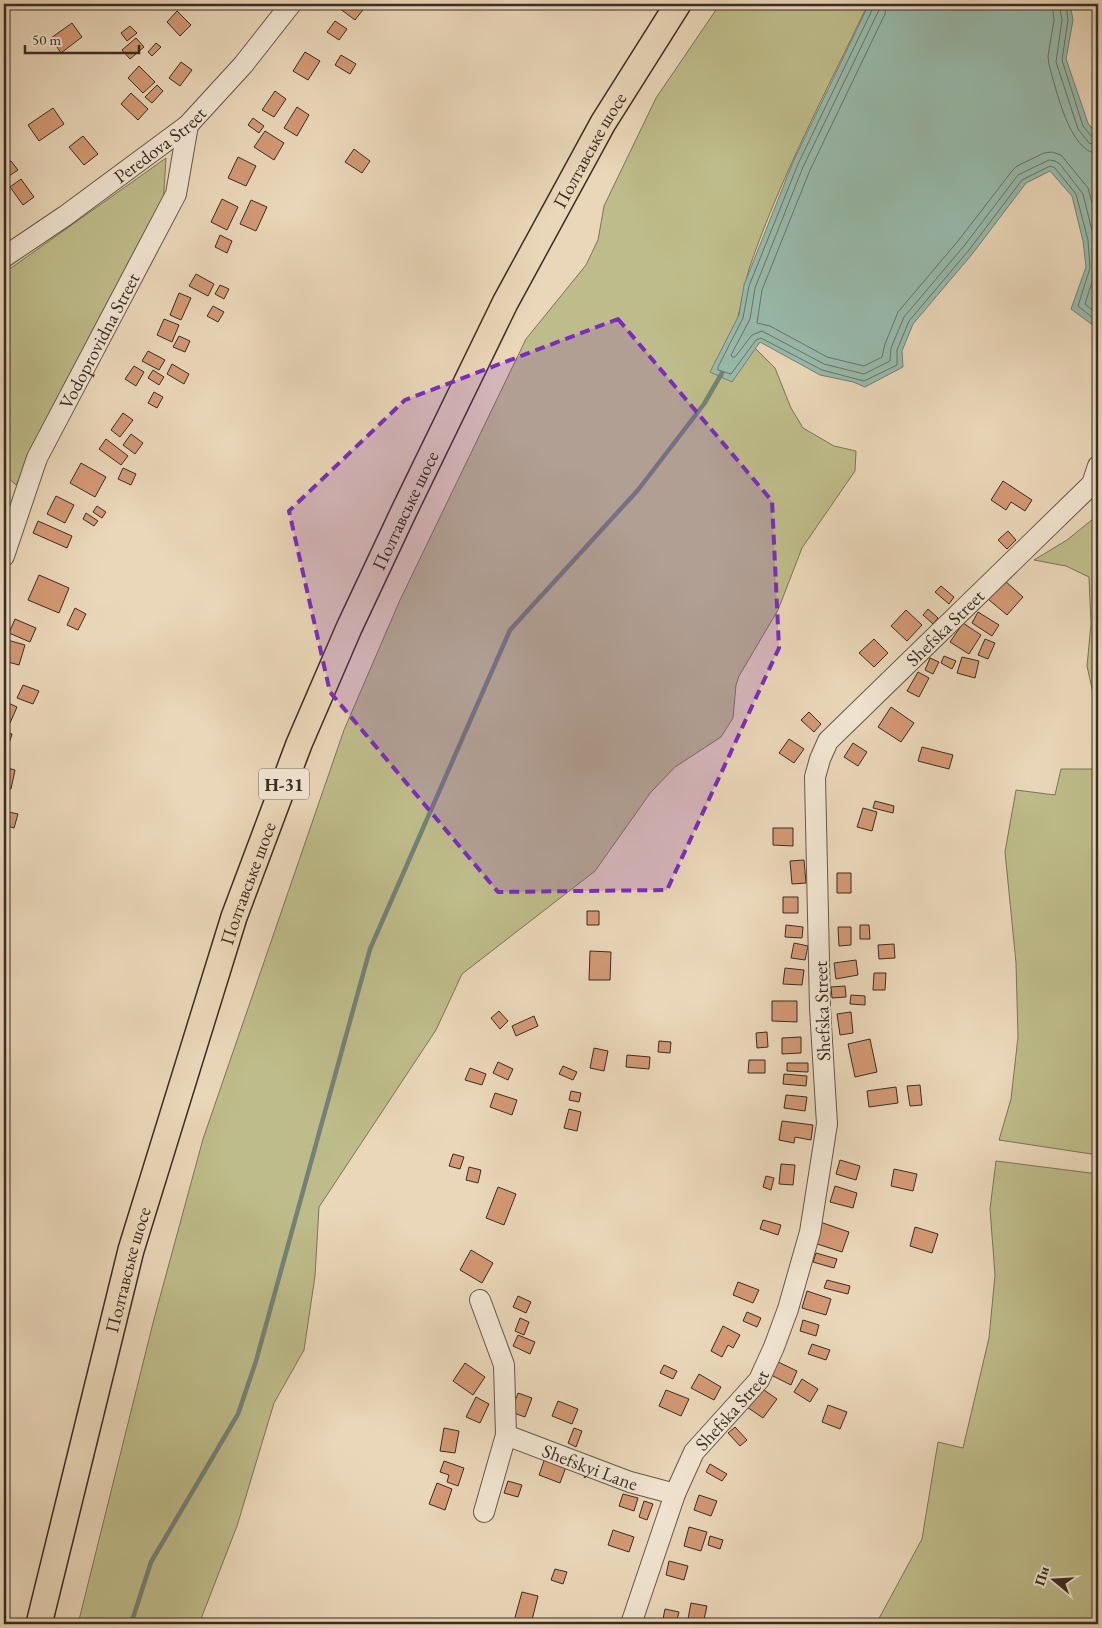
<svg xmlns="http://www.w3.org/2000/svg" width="1102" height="1628" viewBox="0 0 1102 1628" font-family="'EB Garamond',serif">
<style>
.green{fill:#bebc8a;stroke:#7c7457}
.water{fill:#98baac;stroke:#728276}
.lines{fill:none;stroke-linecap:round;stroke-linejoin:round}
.shore{stroke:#687468;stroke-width:1}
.stream{stroke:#728276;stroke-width:4.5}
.building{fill:#d39974;stroke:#392d24}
.minor-casing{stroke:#655849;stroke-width:22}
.major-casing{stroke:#392d24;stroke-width:28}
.minor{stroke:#f1e5d2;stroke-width:20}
.major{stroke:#ead7b9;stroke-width:25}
.marked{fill:#7b2cbf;fill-opacity:0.2;stroke:#7b2cbf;stroke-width:4;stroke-dasharray:10 6;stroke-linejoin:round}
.labels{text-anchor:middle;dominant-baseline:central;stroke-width:4.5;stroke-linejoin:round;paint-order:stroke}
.shield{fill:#f1e5d2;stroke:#706458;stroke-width:1}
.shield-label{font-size:18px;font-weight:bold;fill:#392d24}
.street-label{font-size:19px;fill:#392d24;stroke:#f1e5d2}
</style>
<rect width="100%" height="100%" fill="#ead7b9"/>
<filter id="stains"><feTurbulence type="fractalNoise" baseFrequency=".004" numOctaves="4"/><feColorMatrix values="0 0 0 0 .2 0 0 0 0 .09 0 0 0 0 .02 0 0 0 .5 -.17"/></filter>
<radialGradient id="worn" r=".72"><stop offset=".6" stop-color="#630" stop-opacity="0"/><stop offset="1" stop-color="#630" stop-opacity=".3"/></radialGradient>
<path class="green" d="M720,4h148c-41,86 -88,174 -119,265 -5,17 -8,35 -12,53l12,20 26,26 16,40 12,20 31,18 22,5 -1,20 -53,77 -24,62 -39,66 -3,9 -3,33 -12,19 -46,30 -24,25 -56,79 -133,103 -26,56 -117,177 -4,69 -11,74 -30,53 -37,123 -38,98h-121l76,-305 49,-180 141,-409 56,-130 126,-261 60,-74 12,-25 6,-34 52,-108z
M166,158l-3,48 -147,279 -12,-11v-201z
M1098,515v225l-5,-47 -6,-27 4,-42 -2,-47 -23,-11 -32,-6 33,-20z
M1061,769h37v386l-99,-15 12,-41 7,-62 -2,-74 -11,-111 11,-62 39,5z
M996,1161l102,13v450h-222l46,-85 16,-97 25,6 26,-110 6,-63 -5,-66z"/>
<path class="water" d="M869,4h201l3,16 -7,39 22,64 10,14v192l-27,-20 15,-42 -3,-26 -11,-45 -22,-25 -24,12 -53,70 -60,71 -11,27 1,16 -38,20 -12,-5 -33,-7 -60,-33 -28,40 -22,-10 29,-57 5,-30 49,-123z"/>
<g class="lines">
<path class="shore" d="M874,4l-1,4 -75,156 -49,122 -6,32 -25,49v3l13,4 25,-34 5,-2 61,32 42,11 33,-16v-15l12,-29 60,-71 53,-70 28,-14 5,2 21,26 12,46 2,28 -12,38 20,16
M880,4l-1,6 -76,157 -48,121 -5,31 -19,36 1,2h3l17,-22 10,-4 62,33 40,10 26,-13 1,-13 13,-31 60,-71 54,-71 31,-15 6,1 5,3 23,30 11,45 3,27 -12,38 13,11
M887,4l-2,10 -75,156 -48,120 -5,33 13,3 57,31 37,9 18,-9 3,-13 13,-32 60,-71 54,-70 5,-5 27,-13 8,-1 9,3 27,33 10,37
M1052,4l2,16 -6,36 1,9c7,23 20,87 49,89
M1059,4l3,16 -6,42 22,67 11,14 9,3
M1066,4l2,16 -6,40 21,66 10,12 5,2"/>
<path class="stream" d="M131,1624l20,-62 87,-148 18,-53 114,-412 140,-319 128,-140 66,-86 18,-31"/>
</g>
<path class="building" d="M342,4h21l3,2 -11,14 -16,-12z
M177,11l14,14 -11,11 -13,-14z
M335,21l12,8 -8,11 -12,-8z
M72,23l10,14 -21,16 -10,-15z
M130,26l7,7 -10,8 -6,-8z
M136,38l8,9 -14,12 -8,-9z
M156,43l5,4 -9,9 -4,-4z
M305,52l15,9 -12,19 -15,-9z
M341,55l15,9 -6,10 -15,-9z
M181,62l11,8 -12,16 -11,-8z
M139,66l16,16 -12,11 -15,-15z
M157,85l6,6 -11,12 -7,-6z
M275,91l11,8 -12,18 -12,-7z
M131,93l17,16 -10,11 -17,-16z
M297,107l12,8 -12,21 -13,-8z
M53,108l11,16 -25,17 -11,-16z
M253,118l11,8 -5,7 -11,-8z
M265,131l19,12 -10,17 -20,-13z
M83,136l15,18 -14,11 -15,-18z
M354,149l16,12 -8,12 -17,-11z
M238,157l18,9 -10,20 -18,-8z
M11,161l7,9 -12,8 -2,-3v-8z
M21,179l13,18 -11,8 -13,-18z
M222,199l16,8 -11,23 -16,-8z
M251,200l16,7 -11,24 -16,-7z
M220,235l12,6 -5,12 -12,-6z
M196,274l18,10 -6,12 -19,-10z
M220,285l9,4 -5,10 -9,-5z
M179,293l12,5 -10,22 -11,-5z
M213,306l11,6 -6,10 -11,-6z
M164,319l15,6 -7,17 -15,-7z
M179,336l11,5 -5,11 -12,-5z
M148,351l17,9 -6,10 -17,-9z
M172,364l17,10 -5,10 -17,-10z
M134,366l10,6 -8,14 -11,-7z
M153,370l11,7 -5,8 -11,-7z
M154,392l9,5 -6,11 -9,-5z
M123,413l10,7 -13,17 -9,-7z
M131,434l12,9 -8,11 -12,-9z
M106,439l22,17 -7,9 -22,-16z
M81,463l25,14 -11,20 -25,-14z
M123,468l13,6 -5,11 -13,-6z
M1003,481l29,19 -7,11 -14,-9 -5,8 -15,-10z
M56,496l18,9 -9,18 -18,-9z
M97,506l9,6 -4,6 -9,-6z
M86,513l12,8 -4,5 -11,-7z
M38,521l34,15 -5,12 -34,-15z
M1008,531l8,9 -9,9 -9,-9z
M39,575l30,13 -10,25 -31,-13z
M1004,580l19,17 -16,18 -19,-16z
M941,586l13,11 -5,7 -14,-12z
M75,608l11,6 -8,16 -11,-5z
M928,609l10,9 -5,6 -10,-9z
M906,610l16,15 -15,16 -16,-15z
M978,612l21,13 -7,11 -20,-13z
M15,619l21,9 -6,14 -21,-9z
M963,623l18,12 -12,19 -19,-12z
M4,639l21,6 -6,20 -15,-4z
M874,639l14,14 -14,14 -15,-14z
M985,639l10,4 -7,16 -10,-4z
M944,656l12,5 -4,8 -11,-6z
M962,657l17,4 -4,17 -18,-5z
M930,658l9,4 -6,12 -8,-4z
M918,672l11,6 -10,19 -12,-6z
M23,685l16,6 -6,13 -16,-6z
M4,701l13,6 -7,16 -6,-3z
M891,707l23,16 -13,19 -23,-15z
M809,712l12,12 -7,8 -13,-12z
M4,731l8,3 -4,13 -4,-1z
M789,739l15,10 -10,14 -15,-10z
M853,743l14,9 -9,14 -14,-9z
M922,747l31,8 -4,14 -31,-8z
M4,767l11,3 -4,19 -7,-2z
M875,801l19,5 -1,7 -20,-5z
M863,808l14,4 -5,19 -15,-4z
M4,811l14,3 -4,14 -10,-3z
M773,828h20v18l-20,-1z
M804,860l2,23 -14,1 -2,-23z
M837,873h14v20h-14z
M783,897h15v16h-15z
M587,911h12v14h-12z
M786,925l17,2 -1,11 -17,-1z
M860,925h9l1,14h-10z
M838,927h13v18l-12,1z
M794,943l14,3 -3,14 -14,-2z
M894,944l1,14 -16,1 -1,-14z
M590,951l21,1 -1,28h-21z
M856,960l2,15 -22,4 -2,-16z
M785,968l19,2 -2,15 -19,-1z
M874,973h12l-1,17h-12z
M845,986l1,11 -14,1 -1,-11z
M851,995l14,1v9l-15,-1z
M772,1001h25v21l-25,-1z
M499,1011l9,10 -8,8 -9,-11z
M851,1012l2,21 -13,2 -3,-21z
M534,1016l4,10 -22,10 -4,-10z
M767,1032l1,15 -11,1 -1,-15z
M801,1037v16l-19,1v-16z
M870,1039l7,33 -22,5 -7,-33z
M659,1041l12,1 -1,11 -12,-1z
M594,1048l14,3 -4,20 -14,-3z
M627,1055l23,2 -1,12 -23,-2z
M749,1060h16v13h-17z
M498,1062l15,7 -5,11 -15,-7z
M787,1063h21v9l-21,-1z
M563,1066l14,6 -4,8 -14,-6z
M470,1068l16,6 -4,11 -17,-5z
M784,1074l23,2 -1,10 -23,-2z
M920,1085l2,20 -12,1 -3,-20z
M896,1087l2,16 -29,4 -2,-16z
M571,1091l10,2 -2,9 -10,-2z
M495,1093l22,7 -5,15 -22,-8z
M786,1095l21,2 -2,14 -21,-3z
M569,1109l12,3 -4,19 -13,-3z
M782,1121l31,4 -2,15 -16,-3 -1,6 -15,-3z
M453,1154l11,3 -4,12 -11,-3z
M840,1160l20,6 -4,14 -20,-6z
M781,1164l14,1 -2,20 -14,-1z
M469,1167l12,3 -3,13 -12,-3z
M894,1169l23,5 -4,17 -22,-5z
M766,1176l8,2 -3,12 -8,-3z
M835,1186l22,7 -4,15 -23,-6z
M498,1187l18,7 -12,31 -18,-7z
M763,1220l18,5 -3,10 -18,-6z
M820,1222l29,10 -7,20 -28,-9z
M915,1227l23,7 -6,19 -22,-7z
M471,1250l22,13 -11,20 -22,-13z
M816,1253l21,6 -3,9 -21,-6z
M827,1280l23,6 -2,8 -24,-6z
M738,1282l21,8 -6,13 -20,-8z
M807,1291l24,8 -5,16 -24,-7z
M518,1296l13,6 -5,11 -13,-6z
M747,1312l14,6 -4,9 -14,-6z
M520,1318l9,4 -5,13 -9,-4z
M803,1320l16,5 -3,11 -16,-5z
M723,1326l17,9 -7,13 -5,-3 -6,12 -11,-6z
M518,1335l17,7 -5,12 -17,-8z
M812,1344l18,6 -4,10 -18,-6z
M776,1361l21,10 -6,14 -22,-11z
M465,1363l20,14 -12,18 -20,-14z
M664,1365l13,6 -4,8 -13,-6z
M699,1374l22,13 -7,13 -23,-12z
M802,1379l16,10 -8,13 -16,-10z
M761,1388l16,11 -14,19 -16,-11z
M666,1390l23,9 -8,17 -22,-10z
M518,1393l14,5 -7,19 -14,-5z
M476,1397l13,7 -9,19 -14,-6z
M558,1401l20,8 -6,15 -20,-8z
M828,1405l19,7 -7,17 -18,-7z
M735,1427l12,13 -7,6 -12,-13z
M444,1428l15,3 -4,22 -15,-2z
M574,1428l8,3 -6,16 -8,-4z
M545,1458l21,9 -6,16 -21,-8z
M444,1461l20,7 -6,18 -11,-4 2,-7 -9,-3z
M710,1464l17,10 -5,7 -16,-9z
M508,1481l14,4 -4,12 -14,-4z
M437,1483l15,6 -7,21 -16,-6z
M623,1494l15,4 -4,13 -15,-5z
M699,1495l18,6 -6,15 -17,-6z
M644,1501l9,3 -6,16 -8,-3z
M689,1527l18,5 -6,19 -17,-5z
M613,1530l21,7 -5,15 -21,-7z
M710,1536l13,4 -3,9 -12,-4z
M669,1561l19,5 -4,14 -18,-5z
M555,1569l12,3 -4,12 -12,-4z
M522,1592l16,4 -7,28 -17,-3z
M691,1603l16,3 -4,18h-16z
M665,1609l14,3 -3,12h-14z"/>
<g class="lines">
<defs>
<g id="minor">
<path id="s1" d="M4,257l61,-41 123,-91 55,-60 48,-61"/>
<path id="s2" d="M4,556l33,-98 139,-264 12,-69"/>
<path d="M480,1300l24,65 2,70 -22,77"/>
<path id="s3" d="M506,1435l124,47 45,12"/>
<path id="s4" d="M631,1624l44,-130 19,-42 65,-72 15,-33 14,-38 22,-77 17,-108 -7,-116 -5,-231 5,-18 8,-18 264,-257 6,-18"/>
</g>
<g id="major">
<path id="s5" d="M39,1624l92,-374 103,-333 65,-173 50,-116 55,-117 101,-208 98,-180 75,-119"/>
</g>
</defs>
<use href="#minor" class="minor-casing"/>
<use href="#major" class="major-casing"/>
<use href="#minor" class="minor"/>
<use href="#major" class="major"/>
</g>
<path class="marked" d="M618,319l154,182 7,147 -112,242 -169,2 -168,-200 -41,-181 116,-111z"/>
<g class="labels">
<rect class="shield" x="259" y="768.5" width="50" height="31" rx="4"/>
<g class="shield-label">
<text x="284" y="784">Н-31</text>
</g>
<g class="street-label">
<text stroke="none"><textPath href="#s1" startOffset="192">Peredova Street</textPath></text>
<text stroke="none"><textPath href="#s5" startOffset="1580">Полтавське шосе</textPath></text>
<text stroke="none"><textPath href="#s2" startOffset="236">Vodoprovidna Street</textPath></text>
<text stroke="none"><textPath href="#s5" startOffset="1175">Полтавське шосе</textPath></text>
<text stroke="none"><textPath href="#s4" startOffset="1095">Shefska Street</textPath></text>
<text stroke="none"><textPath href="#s5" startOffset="770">Полтавське шосе</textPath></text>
<text transform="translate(822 1011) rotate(-92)">Shefska Street</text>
<text stroke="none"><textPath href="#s5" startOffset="365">Полтавське шосе</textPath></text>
<text stroke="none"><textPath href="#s4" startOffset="240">Shefska Street</textPath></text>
<text stroke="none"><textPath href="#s3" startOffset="90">Shefskyi Lane</textPath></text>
</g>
</g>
<rect width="1102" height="1628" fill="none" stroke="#ead7b9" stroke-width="20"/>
<rect x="5" y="5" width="1092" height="1618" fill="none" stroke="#392d24" stroke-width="2.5"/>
<rect x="10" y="10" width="1082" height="1608" fill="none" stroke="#392d24"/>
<g transform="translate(1054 1580) rotate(288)" stroke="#f1e5d2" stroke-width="4" paint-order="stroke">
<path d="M0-4L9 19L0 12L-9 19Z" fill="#392d24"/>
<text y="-8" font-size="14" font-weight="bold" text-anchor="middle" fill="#392d24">Пн</text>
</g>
<path d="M25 45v8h114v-8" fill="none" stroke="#392d24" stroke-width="2.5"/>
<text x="32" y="45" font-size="15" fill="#392d24" stroke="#f1e5d2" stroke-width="4" paint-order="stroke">50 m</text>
<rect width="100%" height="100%" filter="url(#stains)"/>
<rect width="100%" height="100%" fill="url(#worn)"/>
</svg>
